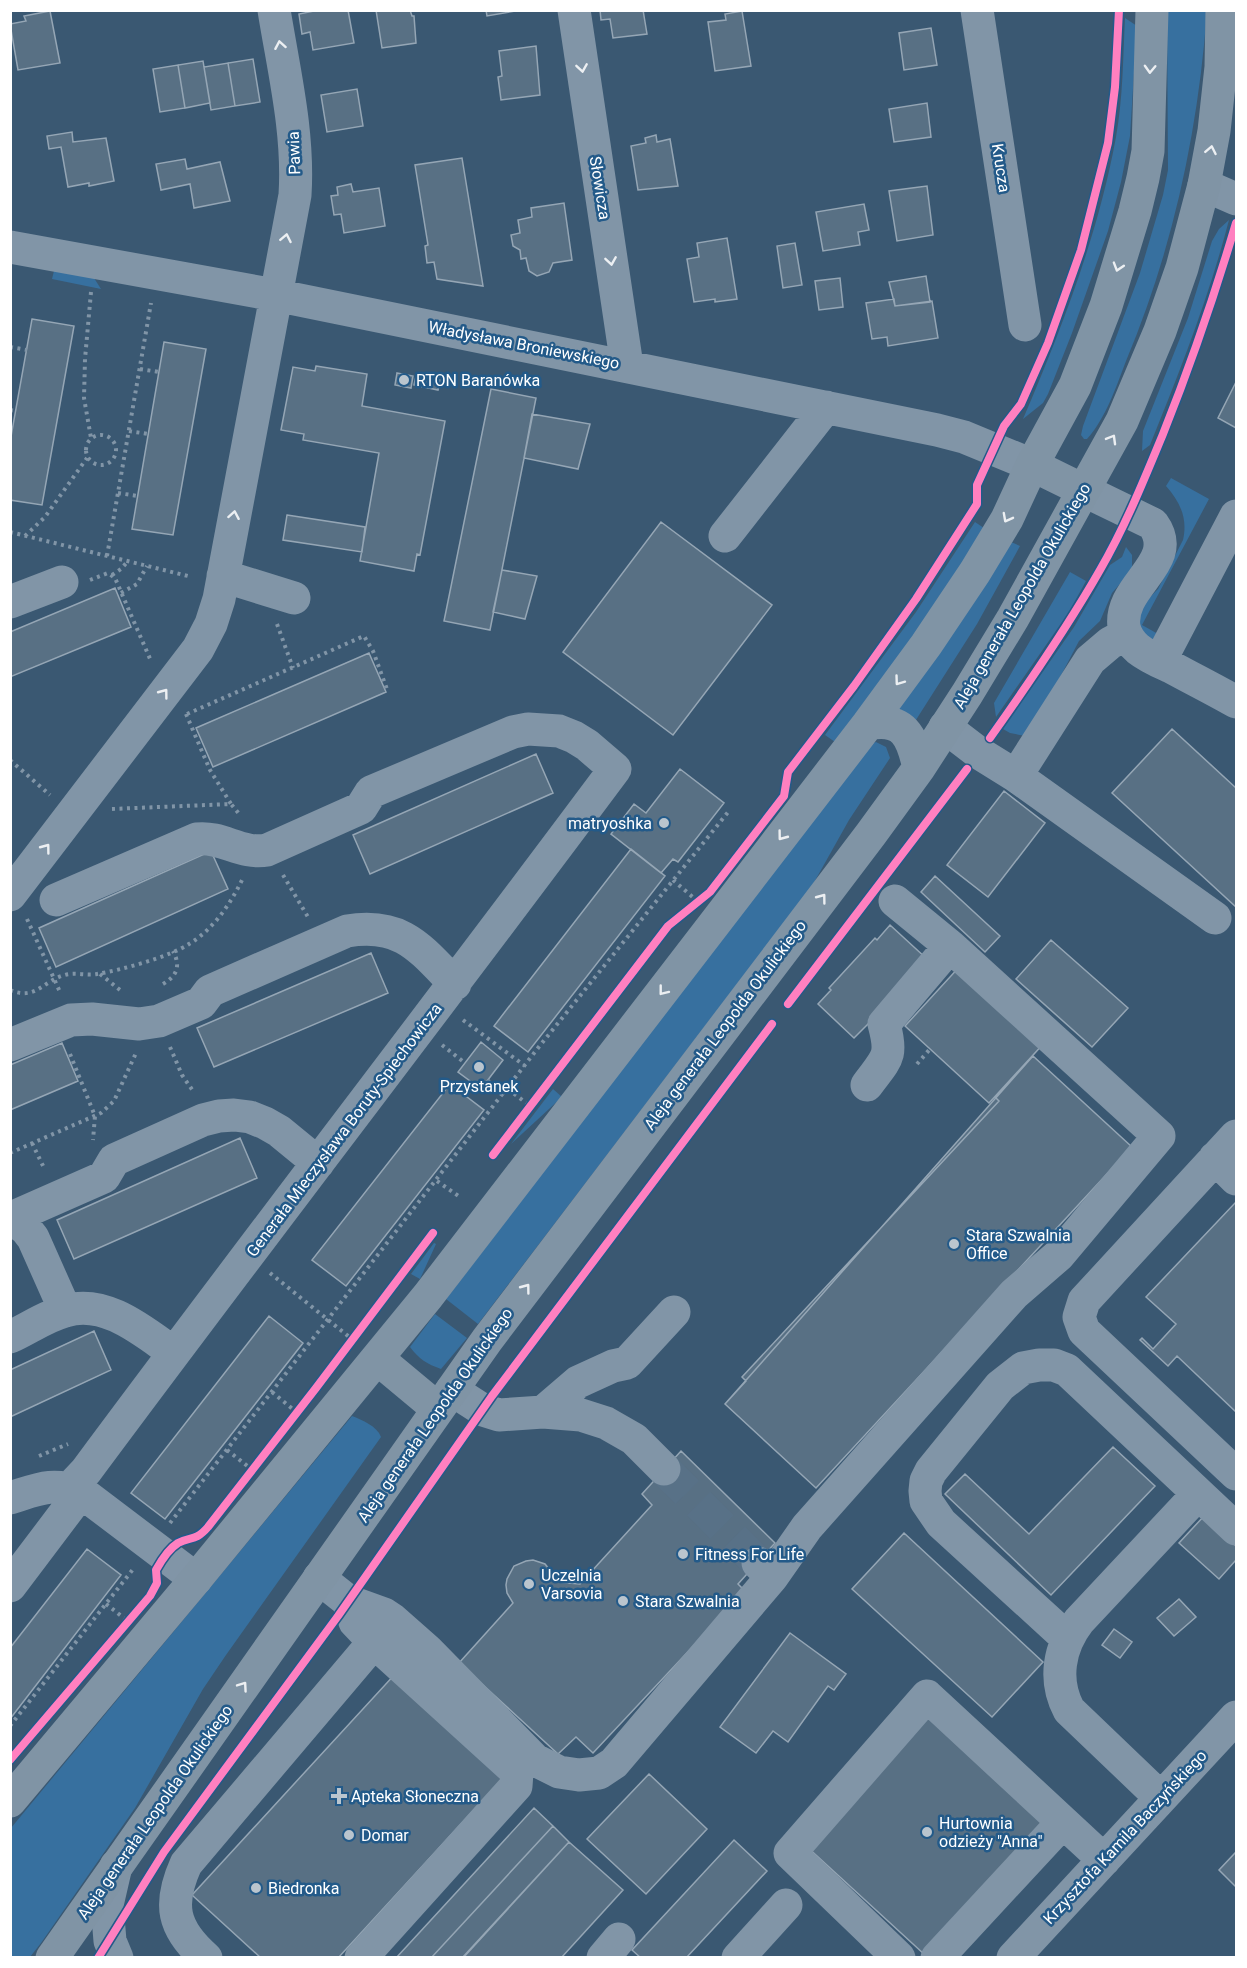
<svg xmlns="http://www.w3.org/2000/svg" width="1247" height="1968" viewBox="0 0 1247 1968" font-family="Roboto,sans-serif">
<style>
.green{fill:#37709f}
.building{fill:#587084;stroke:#95a6b5;stroke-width:1.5}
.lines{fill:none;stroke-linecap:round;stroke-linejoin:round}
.minor-tunnel{stroke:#587187;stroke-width:33;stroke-dasharray:33 16;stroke-linecap:butt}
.path{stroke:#8195a7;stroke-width:4;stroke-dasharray:3 4.5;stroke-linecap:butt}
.minor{stroke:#8195a7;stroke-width:33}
.major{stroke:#8094a5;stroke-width:33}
.cycleway-casing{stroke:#235a89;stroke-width:11}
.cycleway{stroke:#ff80c0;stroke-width:8}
.oneway{stroke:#eceff2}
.poi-dot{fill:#bac5ce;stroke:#235a89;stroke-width:2}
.labels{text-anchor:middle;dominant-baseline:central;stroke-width:5;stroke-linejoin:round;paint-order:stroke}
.street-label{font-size:16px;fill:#fff;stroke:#235a89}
.poi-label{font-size:16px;fill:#fff;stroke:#235a89;text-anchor:start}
</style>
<rect width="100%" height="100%" fill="#3a5872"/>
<path class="green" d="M1167,11h40c-9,121 -34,238 -81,350 -10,26 -20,57 -39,78h-3l-3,-4 2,-9 57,-153 23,-78 5,-25z
M1125,18l12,8 -7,110 -9,46 -13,49 -36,102 -24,61 -5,9 -20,16c39,-91 75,-184 93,-282 7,-39 7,-79 9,-119z
M1229,220c-20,77 -49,151 -79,225l-8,6 1,-20 45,-113 24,-77 7,-12z
M54,271l40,7 7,11 -49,-10z
M1171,478l38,21 -67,126 16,9 -3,5 -4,1 -10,-9 -3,-18 7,-11 13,-13 25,-49c5,-22 -3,-38 -17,-54z
M975,522l9,6 -51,82 -98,132 -10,-7 91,-123z
M1011,542l9,4 -43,78 -63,99 -17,-13z
M1126,547l6,8v15l-20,23 -12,28 -21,20 -22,42 -32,53 -15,-3 -7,-4 71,-102 36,-62 12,-8z
M1070,572l16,9 -17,31 -73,105 -2,-14z
M876,742l10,5 4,11 -41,62 -37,66 -334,438 -32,-25 425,-555z
M553,1089l9,8 -51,47z
M434,1243l2,1 -16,35 -9,-5z
M435,1314l32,24 -26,31c-14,-5 -22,-10 -31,-22z
M352,1416c10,4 25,10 29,21l-155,218 -23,34 -68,119 -94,135 -11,14h-19v-129z"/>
<path class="building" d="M319,10h29l6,33 -41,7 -3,-18 -8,2 -3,-20z
M376,10h34l2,6h2l2,27 -34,5z
M486,10h35l-34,6z
M600,10h43l4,24 -34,4 -3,-19 -9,1z
M50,11l10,52 -42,7 -8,-46 16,-3 -2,-5z
M742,11l9,55 -36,5 -7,-49 18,-2 -1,-6z
M931,28l6,37 -33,5 -5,-37z
M536,46l4,49 -39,5 -3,-23 4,-1 -3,-25z
M253,59l7,43 -25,4 -7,-43z
M203,61l7,42 -25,5 -7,-43z
M228,63l7,43 -24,4 -7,-43z
M178,65l7,43 -25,4 -7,-43z
M357,89l6,37 -36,6 -6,-37z
M927,103l4,34 -37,5 -5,-33z
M72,132l1,10 33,-4 8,43 -25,5v-3l-21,4 -7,-40 -12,2 -2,-13z
M656,135l1,7 13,-3 8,47 -40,4 -7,-44 15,-3 -1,-5z
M462,158l21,128 -46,-7 -3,-17 -7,1 -2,-17 3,-1 -13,-80z
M185,159l2,10 33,-7 10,39 -36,7 -4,-24 -29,6 -5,-26z
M351,184l2,8 26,-4 6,38 -41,7 -3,-19 -7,1 -3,-19 7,-1 -1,-8z
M927,186l6,49 -36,6 -8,-50z
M564,203l8,57 -19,3 -4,9 -12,4 -8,-5 -3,-13 -5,1 -1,-9 -7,-4 -2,-11 9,-2 -2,-13 14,-3 -1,-9z
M864,204l5,26 -11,2 2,13 -37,6 -7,-39z
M727,238l10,61 -22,3v-3l-21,3 -7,-43 12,-2 -2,-14z
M795,243l7,42 -19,3 -6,-42z
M926,276l4,26 -35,4 -6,-24z
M840,278l3,29 -24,3 -4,-29z
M894,299l1,7 37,-5 6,37 -50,8 -1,-9 -15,2 -6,-36z
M32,319l42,7 -32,179 -32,-5v-58z
M164,342l42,7 -33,186 -41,-6z
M316,366l51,8 -5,32 83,15 -25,134 -3,-1 -3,17 -54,-10 19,-108 -76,-13 1,-6 -23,-4 12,-63 22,4z
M397,373l16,3 -2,12 -16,-3z
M416,376l24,4 -2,10 -24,-5z
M1236,382v46l-18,-10z
M491,389l45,9 -46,232 -46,-9z
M532,414l58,10 -12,45 -54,-11z
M287,515l78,12 -3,25 -79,-12z
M661,522l111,83 -99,130 -110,-83z
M502,570l35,6 -12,43 -32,-7z
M115,588l16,39 -121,50v-45z
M369,653l17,39 -173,75 -17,-39z
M1172,729l64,59v119l-124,-114z
M536,754l17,39 -183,81 -17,-39z
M680,769l44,34 -46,59 -5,-3 -12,14 -50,-39 23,-30 12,9z
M1004,791l41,32 -57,74 -41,-32z
M631,849l34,27 -137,176 -34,-26z
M211,851l17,38 -172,78 -17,-39z
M935,876l65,60 -15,16 -64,-60z
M890,925l37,34 -58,66 -1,-1 -14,14 -36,-34 13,-14 -2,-2 46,-50 2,2z
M1051,940l77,68 -36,39 -76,-68z
M371,953l17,40 -174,74 -17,-39z
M961,965l84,77 -56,61 -84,-77z
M481,1042l22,18 -22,29 -23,-17z
M62,1043l16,38 -68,29v-45z
M1033,1056l99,91 -316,341 -91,-84 21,-23 -4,-4 257,-276 -4,-4z
M1033,1056l99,91 -316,341 -91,-84z
M450,1084l34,26 -138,176 -34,-26z
M240,1138l17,40 -183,81 -17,-39z
M1235,1203l1,1v208l-59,-56 -9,10 -28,-26 2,-2 11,11 23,-25 -30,-27z
M269,1316l34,27 -138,176 -34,-26z
M94,1331l17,39 -101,47v-47z
M1113,1447l42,39 -104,109 -106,-101 20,-20 64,60z
M681,1451l94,92 -37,41 7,7 -152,162 -17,-16 -18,17 -99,-91 54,-60 -6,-10 -1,-8 1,-6 7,-13 12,-5 7,-1 12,4 4,5 7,13 24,2 72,-79 -10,-11z
M1204,1516l32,30v14l-17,19 -40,-36z
M904,1533l139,129 -51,55 -140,-128z
M87,1549l34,26 -111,144v-71z
M1179,1599l17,18 -22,19 -17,-18z
M1114,1629l18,13 -12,16 -18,-13z
M790,1633l56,41 -12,16 -6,-4 -40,56 -15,-11 -17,22 -36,-26z
M396,1673l110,102 -168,183h-77l-69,-63z
M929,1710l120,109 -124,136 -120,-110z
M649,1774l58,55 -61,65 -59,-55z
M534,1808l19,18 -122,132h-35z
M553,1826l16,16 -107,116h-31z
M734,1840l33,31 -81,87h-45l-9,-8z
M569,1842l54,48 -62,68h-98z
M1236,1852v35l-17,-17z"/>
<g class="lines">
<path class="minor-tunnel" d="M664,1469l94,94"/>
<path class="path" d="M91,292l-6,67 -1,39 7,40
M10,347l17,3
M140,369l19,3
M10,410l6,1
M129,431l19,3
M86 450a15 15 0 1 1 30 0a15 15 0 1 1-30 0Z
M118,493l20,3
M10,532l182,45
M25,536l20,-19 42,-59
M107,556l44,-253
M112,575l9,-6 7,-8
M90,580l18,-7 7,5 36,83
M121,593l16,-9 10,-18
M277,624l16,44
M186,714l24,56 21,34
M187,714l177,-78 9,15 15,41
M10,760l40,35
M112,809l119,-5 9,11
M283,875l25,42
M673,880l22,19
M27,919l33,73
M100,974l20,16
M163,984c14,-8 18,-18 10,-33
M10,990c26,11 34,-10 55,-15 10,-3 22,1 32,-1 24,-4 72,-17 92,-30 25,-15 42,-41 54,-66
M463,1020l62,46
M442,1045l23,18
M170,1047l12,28 11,16
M70,1054l25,62 -2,24
M917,1064l13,-15
M487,1080l18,14
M508,1089l22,17
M32,1143l13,27
M10,1153l91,-40 13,-12 22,-48
M437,1181l23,16
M270,1273l83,67
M272,1392l23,19
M227,1450l23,18
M39,1456l29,-12
M170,1523l368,-475 191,-237
M106,1604l18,14
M10,1726l124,-158"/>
<path class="minor" d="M574,10l53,356
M977,10l48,315
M1204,185l32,14
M10,247l265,48 662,135 27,7 68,28
M1083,490l70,34c28,39 -35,61 -29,103 2,9 7,16 14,22 10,8 22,13 33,18 22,12 44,23 65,35
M725,536l101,-129
M223,576l71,22
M10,602l52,-20
M1160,661l76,-145
M945,727l34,26 37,23 199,142
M1016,776l74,-116 20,-17 15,-8
M10,895l188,-246 13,-25 8,-25 76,-404c4,-62 -11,-123 -21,-185
M56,900l141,-61c25,-3 45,16 70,11l94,-42 10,-16 142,-60 15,-3 31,2 15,6 13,8 28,24c-175,235 -354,466 -529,702l-16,17
M10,1045l61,-25 21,-1 47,5 20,-3 42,-18 9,-12 137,-60c55,-9 73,17 108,53
M867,1085c20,-27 26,-28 17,-61l66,-78
M1236,1136l-152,165 -5,16 5,14 152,143
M1215,1158l21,21
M10,1218l16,11 7,9 32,72
M11,1218l93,-41 10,-17 89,-40 16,-4 15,-1 16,2 15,6 14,8 39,32
M10,1337c18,-8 36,-21 55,-26 40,-13 79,21 109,42
M452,1390l31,20 16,5 44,-3 38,3 25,8 28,16 30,30
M543,1412l35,-30 35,-16 14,-3 47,-51
M10,1498c29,-9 41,-16 71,-6l115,87
M772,1577l35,-50 207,-233 45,-39 100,-119 -209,-190 -55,-45
M319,1578l29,23 36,13 9,6 34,30 108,110 24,12 20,3 20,-2 15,-10 158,-186 -14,-14
M10,1586l71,-94
M1068,1639l-127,-116 -15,-22 -1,-10 1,-10 5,-10 69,-85 23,-18 16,-3h15l13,5 169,159
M1161,1798l-92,-88c-16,-30 -10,-63 10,-89l119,-127
M116,1866l-9,39 3,36 7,17
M206,1958c-34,-30 -38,-54 -20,-94l188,-222 -19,-20 -7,-21
M361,1958l155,-172 1,-14 -143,-130
M603,1958l16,-19
M738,1958l48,-53
M899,1958l-109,-105 137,-157 177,164
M937,1958l126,-136
M1013,1958l223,-241"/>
<path class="major" d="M1032,465l51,25
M868,724c36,-7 44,12 51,44
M378,1359l60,50
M10,1801l186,-222 232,-283 440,-572 58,-79 49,-73 32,-53 25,-54 43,-79 31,-80 29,-95 8,-33 5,-27 4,-141
M52,1958l435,-618 384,-506 48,-66 48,-74 46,-76 109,-197 38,-90 22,-63 22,-83 10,-54 7,-64 1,-57"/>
<defs>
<path id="cycleway" d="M990,738c39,-55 77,-110 110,-168 25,-43 44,-90 63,-136 28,-70 52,-140 73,-211
M788,1004l179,-235
M493,1155l175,-229 42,-34 74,-96 4,-24 66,-86 62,-87 61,-95v-19l27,-59 17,-22 27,-61 33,-93 27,-107 7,-56 4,-77
M10,1760l140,-164 7,-13 -1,-13c5,-9 14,-22 22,-27 13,-7 17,-1 30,-16l108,-139 117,-155
M98,1958l66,-106 174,-236 154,-220 280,-372"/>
</defs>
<use href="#cycleway" class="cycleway-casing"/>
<use href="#cycleway" class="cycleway"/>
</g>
<defs><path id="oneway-chevron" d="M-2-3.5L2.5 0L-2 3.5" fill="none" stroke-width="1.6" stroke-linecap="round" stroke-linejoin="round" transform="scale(1.5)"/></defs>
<g class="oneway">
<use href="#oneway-chevron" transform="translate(280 45) rotate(-100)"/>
<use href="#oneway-chevron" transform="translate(582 68) rotate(81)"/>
<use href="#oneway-chevron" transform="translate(1150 69) rotate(92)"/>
<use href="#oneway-chevron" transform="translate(1211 150) rotate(-79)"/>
<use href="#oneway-chevron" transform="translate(286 238) rotate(-79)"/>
<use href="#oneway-chevron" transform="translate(611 261) rotate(81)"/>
<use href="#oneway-chevron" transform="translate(1118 267) rotate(107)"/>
<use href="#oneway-chevron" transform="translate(1112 439) rotate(-60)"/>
<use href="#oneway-chevron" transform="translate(234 515) rotate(-80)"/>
<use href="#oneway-chevron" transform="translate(1007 518) rotate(118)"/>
<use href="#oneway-chevron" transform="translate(899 681) rotate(126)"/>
<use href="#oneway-chevron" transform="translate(164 693) rotate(-53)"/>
<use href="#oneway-chevron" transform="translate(782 836) rotate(127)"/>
<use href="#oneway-chevron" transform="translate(46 848) rotate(-53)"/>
<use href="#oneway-chevron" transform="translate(822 898) rotate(-53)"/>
<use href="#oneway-chevron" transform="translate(663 991) rotate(128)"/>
<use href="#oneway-chevron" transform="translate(526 1288) rotate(-53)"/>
<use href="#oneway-chevron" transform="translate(243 1686) rotate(-55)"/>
</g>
<g class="poi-dot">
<circle cx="404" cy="380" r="6"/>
<circle cx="664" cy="823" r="6"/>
<circle cx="479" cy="1067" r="6"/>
<circle cx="954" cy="1244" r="6"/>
<circle cx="683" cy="1554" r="6"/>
<circle cx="529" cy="1584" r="6"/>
<circle cx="623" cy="1601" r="6"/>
<path d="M336 1787h6v6h6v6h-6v6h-6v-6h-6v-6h6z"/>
<circle cx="927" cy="1832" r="6"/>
<circle cx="349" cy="1835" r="6"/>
<circle cx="256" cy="1888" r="6"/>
</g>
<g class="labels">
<g class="street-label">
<text transform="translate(294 153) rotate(-92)">Pawia</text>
<text transform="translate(1001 168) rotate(81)">Krucza</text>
<text transform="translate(600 188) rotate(81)">Słowicza</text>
<text transform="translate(524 345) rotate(11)">Władysława Broniewskiego</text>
<text transform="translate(1022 596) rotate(-60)">Aleja generała Leopolda Okulickiego</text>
<text transform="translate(725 1025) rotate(-53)">Aleja generała Leopolda Okulickiego</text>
<text transform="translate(344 1130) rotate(-53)">Generała Mieczysława Boruty-Spiechowicza</text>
<text transform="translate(435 1415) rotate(-55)">Aleja generała Leopolda Okulickiego</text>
<text transform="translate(155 1812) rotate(-55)">Aleja generała Leopolda Okulickiego</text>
<text transform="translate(1125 1837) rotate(-47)">Krzysztofa Kamila Baczyńskiego</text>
</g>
<g class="poi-label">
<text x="416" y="380">RTON Baranówka</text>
<text x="652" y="823" text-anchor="end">matryoshka</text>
<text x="479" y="1086" text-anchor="middle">Przystanek</text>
<text x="966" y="1235">Stara Szwalnia<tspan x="966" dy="18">Office</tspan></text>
<text x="695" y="1554">Fitness For Life</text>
<text x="541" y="1575">Uczelnia<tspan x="541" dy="18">Varsovia</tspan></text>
<text x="635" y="1601">Stara Szwalnia</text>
<text x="351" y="1796">Apteka Słoneczna</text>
<text x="939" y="1823">Hurtownia<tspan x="939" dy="18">odzieży "Anna"</tspan></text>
<text x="361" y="1835">Domar</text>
<text x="268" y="1888">Biedronka</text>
</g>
</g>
<rect width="1247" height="1968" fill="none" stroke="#ffffff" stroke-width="24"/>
</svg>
